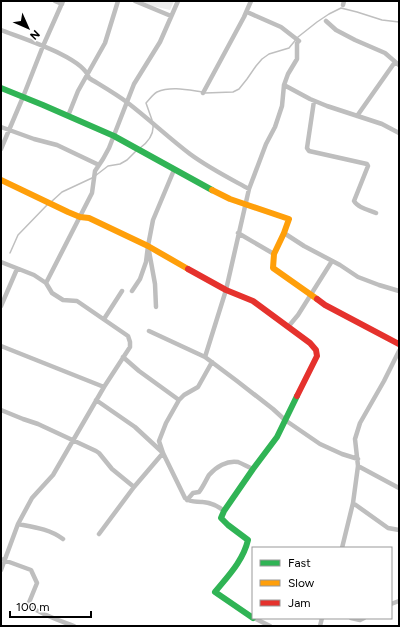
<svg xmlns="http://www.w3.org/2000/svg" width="400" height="627" viewBox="0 0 400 627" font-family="Figtree,sans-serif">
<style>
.green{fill:#ececec}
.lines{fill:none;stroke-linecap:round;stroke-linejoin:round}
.stream{stroke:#bfbfbf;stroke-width:1.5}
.street{stroke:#bebebe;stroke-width:4.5}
.fast{stroke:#30b455;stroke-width:6}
.slow{stroke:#ff9f0a;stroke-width:6}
.jam{stroke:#e5322d;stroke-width:6}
</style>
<rect width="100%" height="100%" fill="#fff"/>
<path class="green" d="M141,1h33l-4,9 -18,-4z"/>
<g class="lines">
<path class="stream" d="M205,93l28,-1 6,-3 8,-10 9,-13 6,-7 7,-5 20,-6 9,-11 19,-15 12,-8 12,-6 16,4 25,8 17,2
M152,120l-6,-17c3,-3 7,-9 11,-11 14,-6 31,-2 45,0
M140,148c8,-6 14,-13 13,-23
M95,176l13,-10 12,-2 7,-4 10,-10
M51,202l11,-10 30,-14
M10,253l8,-18 30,-31"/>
<path class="street" d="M55,1l7,3
M135,1l36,15
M343,5l1,-4
M326,21l10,9 19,10 30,13 14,12
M1,30c20,8 83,27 88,48 13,8 27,16 39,25 22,17 41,35 62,51 19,14 39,24 59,35
M284,85l26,14 17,7 55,18 17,9
M203,93l41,-76 7,-16
M314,101l-7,47 2,3 58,13 1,2 -14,35c4,7 15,9 22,12
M68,116l10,-25 27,-48 13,-42
M357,116l38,-54
M1,127l33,12 23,6 42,20
M1,149l22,-52 20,-51 20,-45
M238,233l36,21
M284,233l20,13 36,19 18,12 21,8 20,6
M149,251l6,33 1,23
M1,262l33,13 12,8 6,10 11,7 14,1 51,35 2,6v5l-26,40 -51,88 -21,23 -14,26 -17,46
M46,283l46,-90 3,-22 8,-12 6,-11 25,-64 26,-42 18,-41
M132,291l8,-12 6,-17 2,-16 5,-26 21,-50
M1,306l16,-37
M104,319l18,-28
M288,327l10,-12 34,-54
M149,331l56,26 32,24 36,28 12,11 35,24 22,10 16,5
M1,346l103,41
M123,357l16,14 40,29
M205,357l21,-67 23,-101 17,-45 9,-17 7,-21 2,-21 4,-11 9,-15v-16l2,-2 -18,-14 -34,-15
M212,362l-14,25 -14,8 -5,5 -13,23 -7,18 4,12 22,45c6,5 11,3 18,4 9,1 15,4 21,9
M96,400l39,27 27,25
M1,410l22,9 15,5 58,27 3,2 13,16 22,18
M358,466l41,22
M187,500l6,-7 6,-1c4,-5 7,-12 10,-17 7,-8 18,-15 29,-13 5,2 10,5 15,7
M353,503l35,25 11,2
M18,524c16,3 32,5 45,15
M99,534l35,-47 29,-34
M342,548l11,-45 5,-37 -3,-27 5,-16 24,-42 15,-30
M1,559l30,11 6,13 -9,22c14,10 30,15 46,21
M391,604l8,-3
M254,618l16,8
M351,618l9,2 4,-2
M320,626l2,-8"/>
<path class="fast" d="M1,88l42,17 71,31 98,54
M253,618l-38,-26c13,-16 28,-31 33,-52l-20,-15 -7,-7 3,-7 29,-42 24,-32 20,-41"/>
<path class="slow" d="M1,180l67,32 12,5 9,1 59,28 40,23
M212,190l18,9 59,20 -5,14 -10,21 -1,14 44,31"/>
<path class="jam" d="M188,269l38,21 27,11 57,42 6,7 1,6 -20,40
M317,299l8,6 74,39"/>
</g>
<rect width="400" height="627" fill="none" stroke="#000000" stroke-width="4"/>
<rect x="252" y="547" width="140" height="72" fill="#ffffff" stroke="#999999"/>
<rect x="260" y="560" width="20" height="6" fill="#30b455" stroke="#999999"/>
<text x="288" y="567" font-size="12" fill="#000000">Fast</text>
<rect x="260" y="580" width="20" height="6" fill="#ff9f0a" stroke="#999999"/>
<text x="288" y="587" font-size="12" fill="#000000">Slow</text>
<rect x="260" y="600" width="20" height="6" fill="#e5322d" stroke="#999999"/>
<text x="288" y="607" font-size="12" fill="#000000">Jam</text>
<g transform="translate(28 28) rotate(135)" stroke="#ffffff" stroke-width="3" paint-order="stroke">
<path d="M0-3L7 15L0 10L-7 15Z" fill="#000000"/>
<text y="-6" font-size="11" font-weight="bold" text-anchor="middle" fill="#000000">N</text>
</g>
<path d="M10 611v6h81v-6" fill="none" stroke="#000000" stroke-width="2"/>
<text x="16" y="611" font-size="12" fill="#000000" stroke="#ffffff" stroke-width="3" paint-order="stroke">100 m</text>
</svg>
